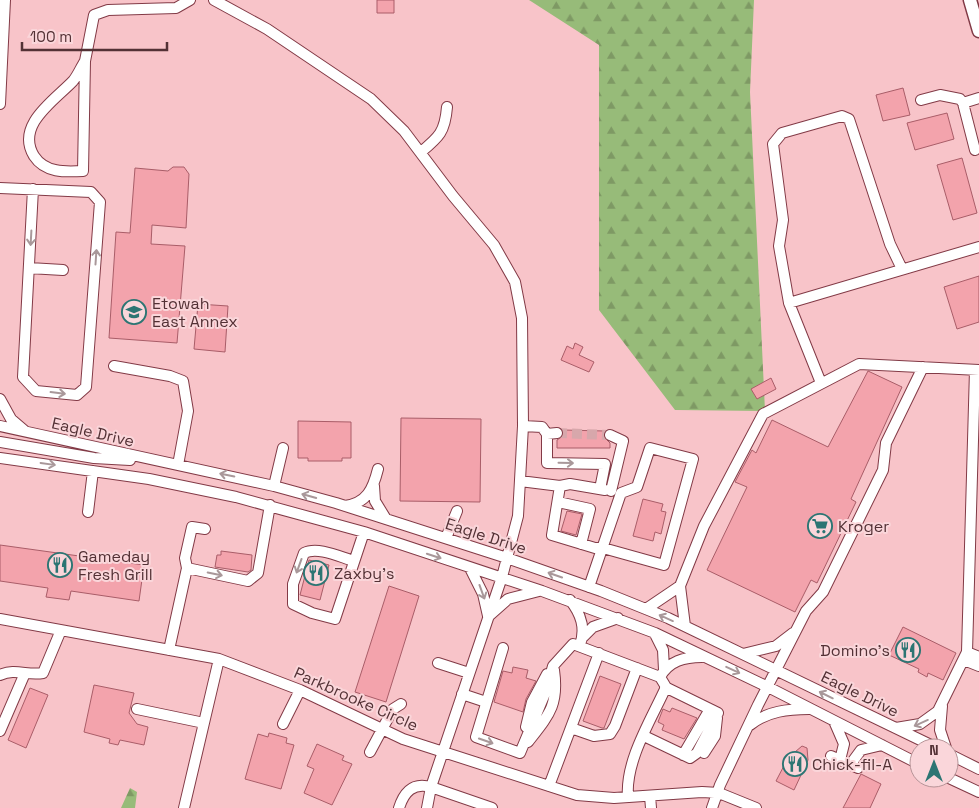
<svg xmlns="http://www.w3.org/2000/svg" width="979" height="808" viewBox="0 0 979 808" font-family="'Space Grotesk',sans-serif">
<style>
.forest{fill:url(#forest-firs)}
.building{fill:#f3a3ac;stroke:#a95d68}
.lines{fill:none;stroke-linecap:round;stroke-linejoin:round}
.minor-tunnel{stroke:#d7a7ab;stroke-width:10;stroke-dasharray:10 5;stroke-linecap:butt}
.minor-casing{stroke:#823a46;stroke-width:12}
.major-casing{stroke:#823a46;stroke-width:15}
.path{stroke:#c09297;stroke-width:2;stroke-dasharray:1 4;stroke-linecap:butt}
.minor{stroke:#fff;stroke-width:10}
.major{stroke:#fff;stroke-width:12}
.oneway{stroke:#a9989a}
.labels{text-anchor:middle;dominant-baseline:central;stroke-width:4;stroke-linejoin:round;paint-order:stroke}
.poi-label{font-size:16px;fill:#533135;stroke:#fad6da;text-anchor:start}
.street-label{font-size:16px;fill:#533135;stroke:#fad6da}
</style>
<defs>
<pattern id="forest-firs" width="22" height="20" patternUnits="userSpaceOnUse" patternTransform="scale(1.25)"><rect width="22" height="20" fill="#97bb79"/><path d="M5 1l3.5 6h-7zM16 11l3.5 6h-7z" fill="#7e9964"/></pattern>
</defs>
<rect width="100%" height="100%" fill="#f8c4c9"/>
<path class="forest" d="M529,0h225l-4,92 15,319 -90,-1 -76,-100v-265z
M130,788l7,4 -2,16h-14z"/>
<path class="building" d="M377,0h17v13h-17z
M903,88l7,27 -27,6 -7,-26z
M947,113l7,26 -39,11 -8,-27z
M962,158l15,55 -24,7 -16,-55z
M173,167h11l5,7 -3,54 -34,-3 -1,19 34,2 -8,97 -68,-5 7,-106 14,1 5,-65 33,3z
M979,276v46l-22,7 -13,-42z
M198,304l30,2 -3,46 -31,-3z
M575,343l8,4 -4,8 15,7 -5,10 -28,-12 6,-14 6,3z
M868,371l34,16 -51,112 5,3 -39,81 -6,-3 -16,32 -88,-42 40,-83 -12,-5 17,-32 4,3 16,-33 56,27z
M771,378l5,11 -19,10 -6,-10z
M401,418l80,1 -1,83 -80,-1z
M298,421l53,1v36h-9v3h-34v-3h-10z
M563,430l42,1 -2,5 7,7v5h-53v-8l6,-4z
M643,499l20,5 -2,7 5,1 -5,22 -6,-2 -2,9 -20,-5z
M567,511l15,3 -6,21 -15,-4z
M0,545l144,20 -5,36 -68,-10 -2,9 -23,-3 2,-9 -48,-7z
M221,551l31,4 -1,15 -3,2 -33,-5 2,-12h4z
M309,560l20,5 -9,35 -20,-5z
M389,586l30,10 -33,106 -31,-10z
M903,627l53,26 -13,27 -15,-7 -1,4 -9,-5 1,-3 -30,-14z
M513,667l15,3 -2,8 10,3 -10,18 -3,13 -29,-10 9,-31 9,2z
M600,676l21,8 -17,44h-2l-19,-7z
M94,685l40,8 -5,20 8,11 11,3 -4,18 -24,-5 -2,5 -9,-2 1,-4 -26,-7z
M30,688l18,7 -22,53 -18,-8z
M672,708l25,10 -13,21 -22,-9 2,-5 -6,-3 5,-13 7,3z
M269,733l18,5 -1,5 8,2 -13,44 -36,-10 13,-45 10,3z
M317,744l27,12 -2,4 10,4 -20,41 -28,-12 10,-24 -7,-3z
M802,746l5,2 1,12 -14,30 -18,-9 12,-23z
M861,774l20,10 -11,24h-27z"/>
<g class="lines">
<path class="minor-tunnel" d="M557,433l53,2"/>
<defs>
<path id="minor" d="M214,0l53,29 104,70 33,32 49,65 41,49 21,37 7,36 1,108 -5,90 -16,61 -71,210 61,21
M85,61c-4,6 -7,14 -12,20 -18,19 -58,44 -39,75 11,17 31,16 49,15l2,-110 9,-46 14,-5 68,-2 14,-8
M921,100l19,-5 20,4 3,4 12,47
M963,103l16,-5
M0,104l5,-104
M421,152c18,-15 24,-20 26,-45
M0,188l91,4 9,10 -14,185 -9,8 -41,-4 -13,-14 10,-188
M29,268l34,2
M789,303l-10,-57 4,-26 -10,-76 9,-11 60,-17 7,3 41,125 12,25
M114,366l56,10 13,5 5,30 -10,54
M821,383l-32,-80 190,-56
M0,399l11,20 14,12
M0,426l274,60 62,17 171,55 94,33 67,27 269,130
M523,426l19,1 5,7v29l58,1 -5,25
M547,434l10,-1
M610,435l13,6 -12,50
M0,442l94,16 36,2
M0,458l149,21 87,18 128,35 178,59 113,42 113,54 151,77
M520,481l40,5 -8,49 43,13h8l61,17 29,-106 -43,-11 -13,39 -16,6 -32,94
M274,486l9,-38
M374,486l1,15 11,18
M560,486l10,-2 35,6
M558,502l32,7 -9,35
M345,506c22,-3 28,-17 33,-37
M88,512l5,-41
M205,529l-13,-2 -7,31 2,10 61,13 10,-8 12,-68
M446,538l11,-27
M354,561c-14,-4 -36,-15 -50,-8l-11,31v20l19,9 23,6 29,-87
M470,568l13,26 5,22
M570,600c11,14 16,28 10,45
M646,609l34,-23
M490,615l18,-16 31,-8
M0,619l219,40 81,31 103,49 174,56 37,3 88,-6 17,1 37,15
M685,626l-5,-40 24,-60 59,-112 96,-50 120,6
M655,634l8,16 1,20
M582,638l11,-11 25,-9
M503,648l-27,89 44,16 26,-62 7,-25 20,-22 87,33 6,10c-15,33 -41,74 -38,110
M169,650l18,-82
M967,652l12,5
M743,654l33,-8 17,-13
M964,660l15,6
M438,663l31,10
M0,675c15,-7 28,1 43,-2l18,-43
M660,677c9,-16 24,-20 42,-20
M665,687l53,26
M462,694l24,8
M942,706l-2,24 6,18
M137,709l67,14
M834,721l10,23 -4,16
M283,724l17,-34
M750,725c17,-14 39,-16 59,-16
M526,727l6,-25 15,-28
M571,728l23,8 16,-2 5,-8 22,-58
M896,728l24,-4 18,-13 29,-59 8,-282
M0,731l25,-58
M644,736l46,22 7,-5 21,-40
M528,742c21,-27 31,-37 26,-72
M370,752l23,-43 8,-5
M704,753l11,-17 2,-18
M949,754l30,15
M683,755l27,-46
M831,756l27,12
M850,765l11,-15 21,-5
M949,778l30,14
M549,786l50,-133
M650,796l1,12
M184,808l35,-149
M399,808c5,-16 14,-26 32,-21l-4,21
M712,808l8,-23 38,-80 48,-94 17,-19 60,-122 3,-27 37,-76"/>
<path id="major" d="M970,0l9,31"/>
</defs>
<use href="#minor" class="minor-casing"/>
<use href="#major" class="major-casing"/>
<path class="path" d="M924,778l7,4"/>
<use href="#minor" class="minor"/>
<use href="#major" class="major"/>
</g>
<defs><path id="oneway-shaft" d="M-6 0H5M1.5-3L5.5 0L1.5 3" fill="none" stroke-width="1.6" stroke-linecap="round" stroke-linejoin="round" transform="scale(1.25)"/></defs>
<g class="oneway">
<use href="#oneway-shaft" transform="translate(31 238) rotate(93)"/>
<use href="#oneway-shaft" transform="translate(96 257) rotate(-86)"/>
<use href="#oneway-shaft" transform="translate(58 393) rotate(7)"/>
<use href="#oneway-shaft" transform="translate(566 463) rotate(1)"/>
<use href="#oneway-shaft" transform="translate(48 464) rotate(8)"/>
<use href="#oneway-shaft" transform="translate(227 475) rotate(-168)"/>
<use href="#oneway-shaft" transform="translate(309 496) rotate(-164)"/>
<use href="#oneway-shaft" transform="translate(434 556) rotate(18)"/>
<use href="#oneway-shaft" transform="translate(299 566) rotate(110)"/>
<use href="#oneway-shaft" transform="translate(215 574) rotate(12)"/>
<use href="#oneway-shaft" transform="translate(555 575) rotate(-161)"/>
<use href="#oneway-shaft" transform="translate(482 592) rotate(70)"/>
<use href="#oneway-shaft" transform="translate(666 618) rotate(-156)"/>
<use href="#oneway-shaft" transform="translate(733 670) rotate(25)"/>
<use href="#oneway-shaft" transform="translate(826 695) rotate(-154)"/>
<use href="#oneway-shaft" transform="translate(921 723) rotate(156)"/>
<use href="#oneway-shaft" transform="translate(486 741) rotate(19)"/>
</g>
<defs>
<symbol id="school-ring" viewBox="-11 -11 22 22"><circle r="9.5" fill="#fad6da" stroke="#2c7573" stroke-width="1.5"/><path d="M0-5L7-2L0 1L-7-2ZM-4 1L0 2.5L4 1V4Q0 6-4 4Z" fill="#2c7573"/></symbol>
<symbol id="supermarket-ring" viewBox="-11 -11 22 22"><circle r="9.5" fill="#fad6da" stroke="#2c7573" stroke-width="1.5"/><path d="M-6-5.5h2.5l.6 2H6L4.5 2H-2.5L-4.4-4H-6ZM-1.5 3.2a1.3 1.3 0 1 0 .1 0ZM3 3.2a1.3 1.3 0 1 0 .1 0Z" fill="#2c7573"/></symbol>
<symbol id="restaurant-ring" viewBox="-11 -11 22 22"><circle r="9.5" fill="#fad6da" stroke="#2c7573" stroke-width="1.5"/><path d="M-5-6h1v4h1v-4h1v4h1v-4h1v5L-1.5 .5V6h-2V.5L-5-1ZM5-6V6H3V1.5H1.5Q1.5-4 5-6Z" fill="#2c7573"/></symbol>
</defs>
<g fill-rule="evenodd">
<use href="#school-ring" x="120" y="298" width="28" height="28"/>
<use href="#supermarket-ring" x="806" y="512" width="28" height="28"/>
<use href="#restaurant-ring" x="46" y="551" width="28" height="28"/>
<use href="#restaurant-ring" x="302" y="559" width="28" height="28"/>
<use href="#restaurant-ring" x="894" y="636" width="28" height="28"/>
<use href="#restaurant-ring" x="781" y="750" width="28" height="28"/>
</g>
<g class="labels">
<g class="poi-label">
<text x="152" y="303">Etowah<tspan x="152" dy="18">East Annex</tspan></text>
<text x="838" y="526">Kroger</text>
<text x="78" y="556">Gameday<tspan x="78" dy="18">Fresh Grill</tspan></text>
<text x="334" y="573">Zaxby's</text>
<text x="890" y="650" text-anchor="end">Domino's</text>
<text x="812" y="764">Chick-fil-A</text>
</g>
<g class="street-label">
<text transform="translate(93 432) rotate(13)">Eagle Drive</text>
<text transform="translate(486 536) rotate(18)">Eagle Drive</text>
<text transform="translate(860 694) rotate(26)">Eagle Drive</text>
<text transform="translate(356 699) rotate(24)">Parkbrooke Circle</text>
</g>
</g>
<g transform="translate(934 763)"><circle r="24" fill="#fad6da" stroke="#b79498"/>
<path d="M0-4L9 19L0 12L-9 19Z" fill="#2c7573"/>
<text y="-8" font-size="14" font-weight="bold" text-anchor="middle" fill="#533135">N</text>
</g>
<path d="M22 42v8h145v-8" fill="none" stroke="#533135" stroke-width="2.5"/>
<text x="30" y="42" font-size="15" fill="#533135" stroke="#fad6da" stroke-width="4" paint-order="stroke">100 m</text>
</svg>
